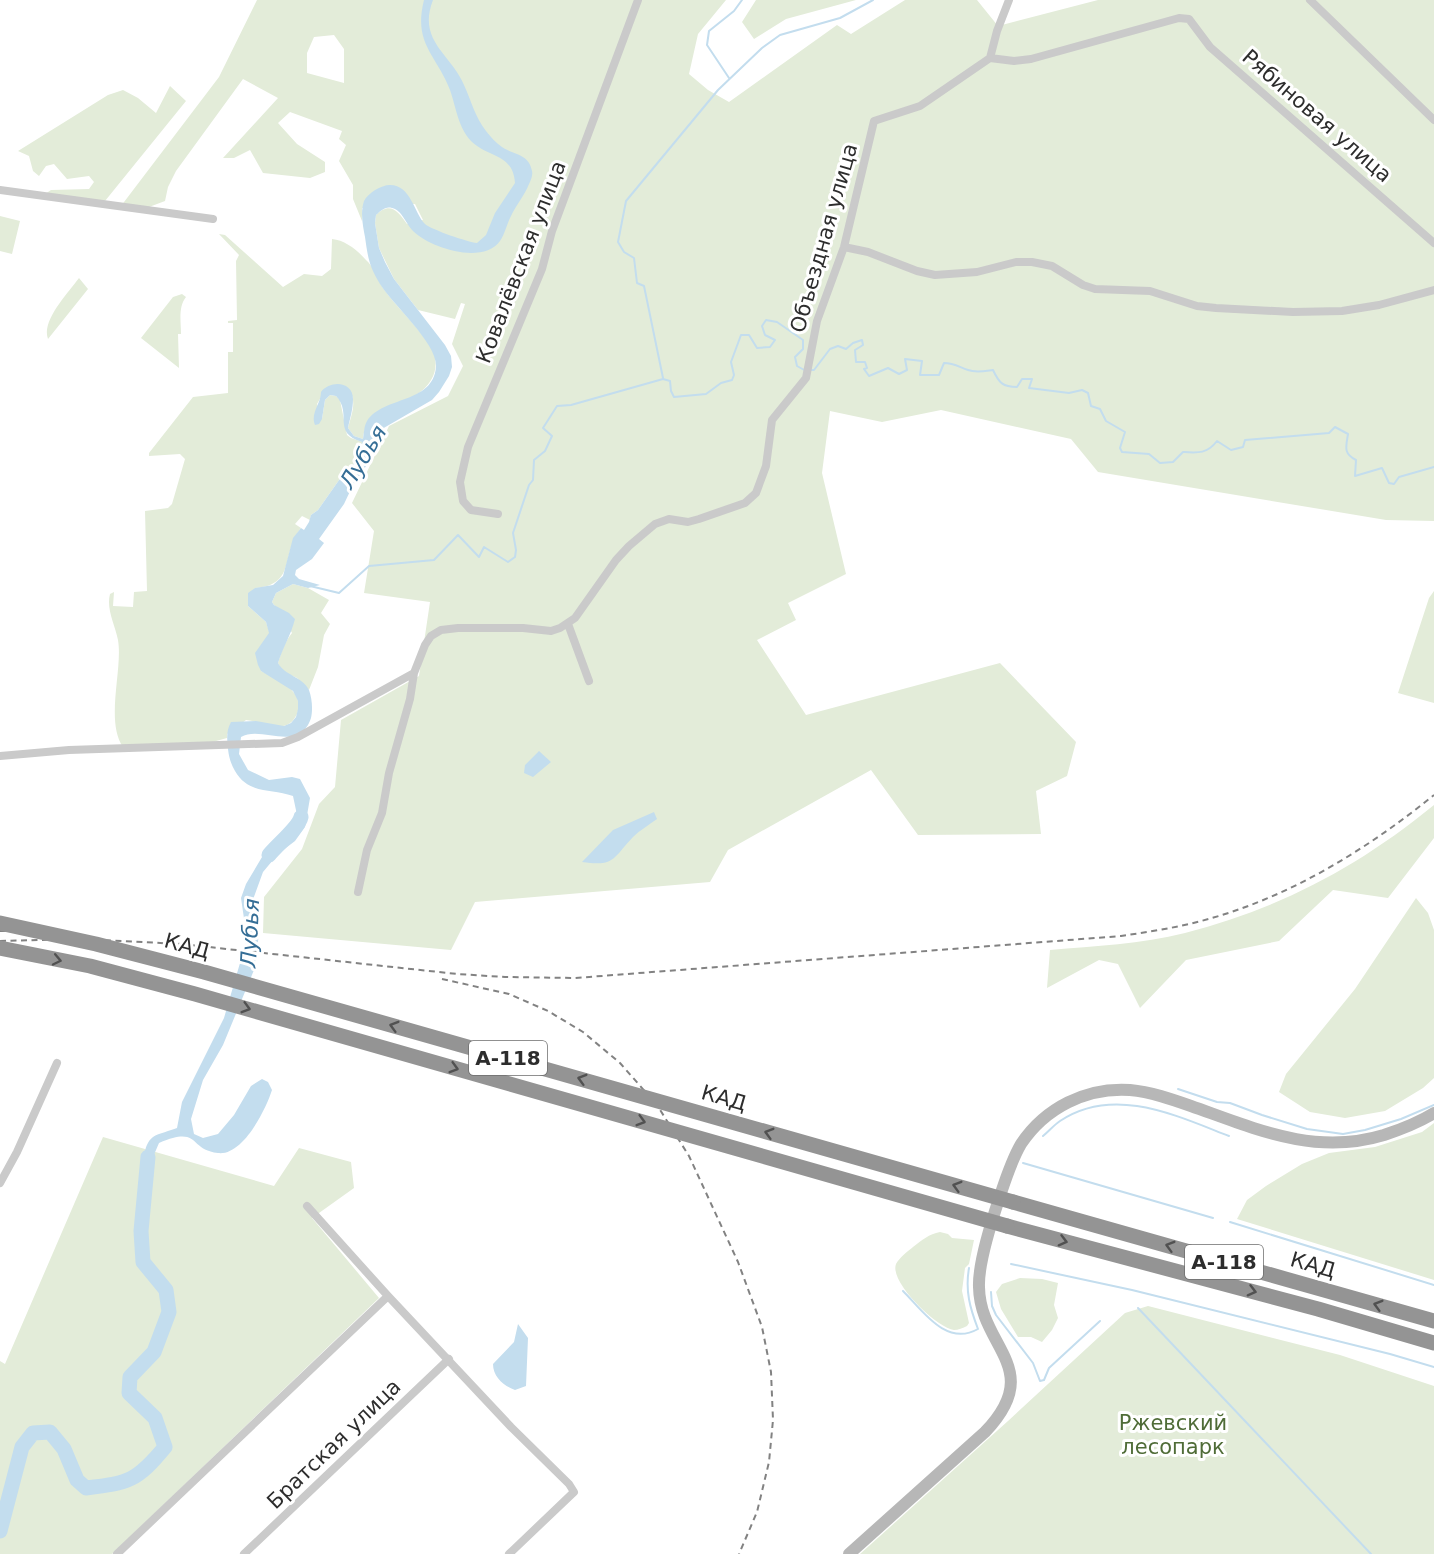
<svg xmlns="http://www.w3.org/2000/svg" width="1434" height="1554" viewBox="0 0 1434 1554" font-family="'DejaVu Sans',sans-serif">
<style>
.green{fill:#e3ecd9;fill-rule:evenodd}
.water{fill:#c3ddee}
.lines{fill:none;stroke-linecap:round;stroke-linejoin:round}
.stream{stroke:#c3ddee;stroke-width:2}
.river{stroke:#c3ddee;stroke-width:15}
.street{stroke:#cacaca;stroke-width:8}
.secondary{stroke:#b7b7b7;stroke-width:12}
.highway{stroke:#949494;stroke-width:15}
.rail{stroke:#828282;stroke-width:2;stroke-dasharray:6 4.5;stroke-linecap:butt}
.highway-bridge{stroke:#949494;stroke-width:15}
.oneway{stroke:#515151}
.labels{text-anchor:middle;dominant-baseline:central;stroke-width:6;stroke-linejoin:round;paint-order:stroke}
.shield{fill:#fff;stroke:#6c6c6c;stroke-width:1.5}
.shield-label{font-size:20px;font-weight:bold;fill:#2d2d2d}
.street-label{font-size:21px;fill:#2d2d2d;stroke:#fff}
.park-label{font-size:21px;fill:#4f6c37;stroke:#fff}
.water-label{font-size:22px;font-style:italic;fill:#356e96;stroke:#fff}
</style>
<rect width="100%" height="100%" fill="#fff"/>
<path class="green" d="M257,0h469l-28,34 -9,40 19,16 21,12 108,-77 14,9 54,-34h72l21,26 100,-26h336v521l-48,-1 -288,-48 -27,-33 -130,-29 -59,12 -52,-11 -8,62 24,101 -58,29 8,17 -39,20 49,75 194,-52 76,79 -9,34 -31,15 5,43 -123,1 -47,-65 -143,80 -18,32 -235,20 -24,48 -188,-17 1,-36 38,-48 17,-45 16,-17 6,-67 78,-44 11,-74 -66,-9 10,-62 -22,-28 37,-77 59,-30 15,-30 -11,-22 13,-40 -4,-1 -6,16 -37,-9 -24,-31 -15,-31 -4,-25 1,-8c14,-14 22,-4 31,9l16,-4 -8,-16 -53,4v13l-9,-22v-14l-14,-24 7,-16 -7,-6 3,-8 -52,-19 -12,11 19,21 28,18v10l-15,6 -47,-5 -13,-23 -16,8h-11l55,-60 -35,-19 -67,92 -8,16 -3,14 -16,6 -28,-1 98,-129zM334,35l10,14v34l-37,-10v-20l7,-16z
M756,0h100l-70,19 -32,20 -12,-17z
M170,86l16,15 -81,100 -60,-7 6,-4 38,-1 5,-7 -5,-6 -22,3 -13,-15 -8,2 -7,10 -6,-5 -4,-15 -11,-5 90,-56 15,-5 15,8 18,15z
M0,216l20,5 -8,33 -12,-3z
M219,234l6,1 58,52 21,-13 18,2 9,-7 1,-30c13,1 25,11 34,21 8,7 11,19 17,28 14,20 36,39 49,61 5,9 5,22 -1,31 -18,31 -63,17 -68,59l-9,-3 -6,-8c3,-12 9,-25 2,-37l-29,6 -4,7 5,15 3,-19 5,-5 6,1 4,4 7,35 4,3 12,4 -4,13 -6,10 -9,8 -26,37 -7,5 -1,5 -8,-4 -7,8 6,4c-21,26 -4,57 -46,60l-7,18 18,16 4,12 -6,9 -3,28c16,8 45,20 36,43 -3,6 -7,11 -14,12 -12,2 -25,-5 -37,-6l-19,14v4l-11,3 -5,3 -88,3c-18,-26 0,-78 -5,-107 -3,-15 -12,-31 -8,-46l4,-2 -1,14 20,1 1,-15 13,-1 -2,-80 23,-3 4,-4 13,-45 -5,-5 -31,2v-3l44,-56 35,-4v-41h5v-29h-5v-2l9,-1 -1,-59 3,-6z
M79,278l9,11 -40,50c-7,-18 20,-46 31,-61z
M182,294l4,3c-8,10 -5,25 -5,37h-3l1,34 -38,-30 32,-41z
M293,584l15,4 21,12 -8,13 9,11 -6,11 -6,32 -9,23 -12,-12 -15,-7 -4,-8c3,-10 7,-22 14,-30l-13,-24 -5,-4 -2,-3 4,-9z
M1434,591v112l-36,-10 31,-95z
M1434,805v33l-46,60 -55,-8 -54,51 -93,19 -46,48 -22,-44 -19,-4 -52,28 3,-38c45,-4 91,-6 135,-17 96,-25 173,-66 249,-128z
M1416,898l12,15 6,17v148l-11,10 -38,23 -40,7 -35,-6 -31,-20 7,-18 69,-85z
M1434,1123v157l-197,-61 10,-19 19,-14 36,-22 27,-11 46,-6 47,-15z
M103,1137l171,49 25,-38 52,14 3,26 -42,30 67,80 -267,256h-112v-193l5,3z
M940,1232l8,2 4,4 22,2 -5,24 -4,4 -3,23 7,32 -2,3c-4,2 -9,4 -13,4 -17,-2 -65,-48 -58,-66 3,-6 12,-13 17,-17 9,-7 16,-13 27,-15z
M1020,1278l22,1 16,4 -4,22 4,13 -6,12 -10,12 -11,-5h-13l-17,-28 -5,-17 6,-8z
M1148,1306l192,49 94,31v168h-574l148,-133 117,-108z"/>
<path class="water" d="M424,0h9c-16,41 18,54 31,85 7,15 11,32 22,46 4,5 10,12 16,16 11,8 27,6 30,24 1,4 -1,9 -3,13 -4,11 -13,21 -18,32 -4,7 -6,18 -11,25 -17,24 -70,7 -87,-10 -7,-7 -11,-21 -21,-23 -7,-2 -11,3 -16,7l-1,8 4,25 6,14 9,17 51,66 6,11 1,11 -3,9 -10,16 -7,8 -50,29 -11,30 -18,26 -9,19 -25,35 5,4 -12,16 -16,11 -1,5 4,4 21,6 -12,3 -15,-4 -17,9 -4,9 2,3 15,8 6,6c-4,16 -12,28 -17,44 7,13 24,13 31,27 3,8 4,20 2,28 -12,36 -49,7 -70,19l-2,17 9,16 21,10 23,-3 8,2 10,19 -5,29 -10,14 -17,13 -15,18 -12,33 7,20 1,9 -5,36 -31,75 -20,35 -12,39 3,15 9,4 15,-4 16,-19 17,-29 11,-7 6,3 4,8c-6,19 -29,66 -54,63 -30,-3 -17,-28 -59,-10l-6,14 -3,19h-7c1,-11 -1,-31 10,-39 6,-4 17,-6 24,-9l5,-26 42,-84 23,-79 -6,-41 5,-14 19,-32 24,-18 6,-11 2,-8 -4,-19c-22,-8 -44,-1 -58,-25 -4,-7 -6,-13 -7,-22 -1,-10 -2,-18 3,-27l25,-1 28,5 7,-3 5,-6 2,-8v-8l-5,-10 -32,-20 -3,-6 -3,-12 14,-20 -3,-11 -18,-16v-13l7,-5 18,-3 10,-9 10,-38 8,-10 3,2 5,-8 2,-7 7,-5 26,-37 9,-8 6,-10 3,-13c-31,-10 -9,-28 -26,-46l-6,-1 -5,5 -3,19 -3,5 -4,1c-5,-12 6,-21 6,-33 9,-12 32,-11 32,7 0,11 -3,19 -5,29l6,8 9,3c1,-6 1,-13 4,-18 16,-25 66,-17 69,-54 2,-23 -43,-62 -56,-83 -11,-18 -12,-26 -15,-47 -2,-11 -5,-24 -1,-36 4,-8 17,-16 26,-16 21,0 24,28 35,39 7,6 43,18 52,19l9,-8 9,-22 20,-30c-2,-30 -27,-25 -44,-42 -13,-14 -15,-34 -21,-51 -14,-36 -37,-46 -26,-90z
M539,751l12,11 -18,15 -9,-4 1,-8z
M654,812l3,7c-8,6 -17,11 -24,18 -20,21 -18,30 -51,25l31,-32z
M518,1324l10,14 -2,48 -11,4c-11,-4 -22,-13 -22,-26l21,-22z"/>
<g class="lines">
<path class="stream" d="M729,78l-22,-33 2,-14 25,-20 8,-11
M811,370h3l16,-21 8,-3 8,3 7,-6 9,-3 1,5 -8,5 1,12h9l2,6 -3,1 5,7 19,-8 11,6 8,-4 -2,-11 17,2 -2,14h19l5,-12c10,0 15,4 24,7 8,3 17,1 25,0 6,13 10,17 24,17l5,-8h10l-3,9 40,5 13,-3 6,3 3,13 9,3 6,12 19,11 -5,16 2,4 27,2 11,9 13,-1 10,-10c15,1 24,2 34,-11l14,9 12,-3 2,-7 84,-7 6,-6 13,7c-2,13 -5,19 8,26l-1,16 27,-8 7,15 5,1 5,-7 35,-10
M663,378l-19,-92 -7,-3 -3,-25 -10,-6 -6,-10 8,-41 92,-111 44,-42 18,-13 60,-17 33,-18
M310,586l29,7 30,-27 65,-6 24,-25 21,22 5,-10 24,15 7,-5 1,-7 -3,-17 16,-48 4,-5 1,-20 11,-9 7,-15 -9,-8 14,-22 14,-1 92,-26 7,2 1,10 3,6 32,-3 15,-11 11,-3 2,-5 -3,-13 10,-27h8l8,13 13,-1 5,-7 -10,-5 -3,-9 4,-6 11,2 26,18v9l-8,8 2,9 9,5
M1178,1089l39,13 13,1 32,12 45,14 36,5 22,-4 36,-11 33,-14
M1043,1136c6,-5 11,-11 17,-15 54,-36 117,-5 169,15
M1023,1163l190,55
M1230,1222l204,63
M1011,1264l121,26 258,64 44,13
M903,1291c20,20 43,56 75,38 -8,-21 -13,-38 -9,-61
M991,1292l1,14 4,9 37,48 7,18 4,-1 5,-12 51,-47
M1138,1308l233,246"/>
<path class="river" d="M269,855c8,-10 30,-28 32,-38
M0,1531l22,-84 11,-14 17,-1 14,17 13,31 9,8c43,-5 51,-7 79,-41l-10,-29 -26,-25 1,-16 24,-25 15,-40 -3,-22 -23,-28 -2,-31 7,-74"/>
<path class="street" d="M1310,0l124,120
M990,58l24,3 17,-2 148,-41 10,1 21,28 224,196
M0,190l213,29
M844,247l24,5 49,19 18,4 42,-3 39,-10h16l20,4 31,19 12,4 55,2 47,15 19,2 77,4 49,-1 37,-6 55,-15
M498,514l-27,-4 -8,-9 -3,-19 8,-35 74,-178 10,-38 86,-231
M568,624l21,57
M0,756l69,-6 213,-7 16,-6 116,-64
M358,892l9,-42 15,-37 7,-40 21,-74 4,-26 11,-28 6,-9 10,-6 17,-2h65l28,3 9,-3 15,-10 41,-58 13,-14 26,-22 14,-5 19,3 11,-3 46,-16 11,-10 10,-27 6,-46 34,-42 11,-57 27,-74 30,-126 46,-15 70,-48 7,-27 12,-31
M0,1183l17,-31 40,-89
M307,1206l81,90 123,131 58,57 5,8 -65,62
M117,1554l271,-258
M244,1554l205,-195"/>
<path class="secondary" d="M849,1554l136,-122c61,-64 -5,-84 -6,-145 -1,-24 12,-64 20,-88 6,-18 12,-38 22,-55 24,-36 65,-57 109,-54 21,2 41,9 61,16 65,23 124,50 193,29 18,-6 34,-12 50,-22"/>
<path class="highway" d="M1013,1202l421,119
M1007,1226l311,83 116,34"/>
<path class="rail" d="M0,931h42
M0,941l80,-2 101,5 276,30 48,3 70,1 546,-42c20,-3 40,-6 59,-10 95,-20 180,-71 254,-131
M442,979l67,15 39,17 35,21 37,31 37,42 32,51 49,106 24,65 9,45 2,48 -4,42 -12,50 -18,42"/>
<path class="highway-bridge" d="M0,923l96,21 108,28 809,230
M0,948l90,18 105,28 812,232"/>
</g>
<defs><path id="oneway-chevron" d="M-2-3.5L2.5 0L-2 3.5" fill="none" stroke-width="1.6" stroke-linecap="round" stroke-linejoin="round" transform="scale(1.5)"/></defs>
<g class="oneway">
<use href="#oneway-chevron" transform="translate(57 960) rotate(12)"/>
<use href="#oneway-chevron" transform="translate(246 1008) rotate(16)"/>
<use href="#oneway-chevron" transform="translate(394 1026) rotate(-164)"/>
<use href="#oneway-chevron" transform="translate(454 1068) rotate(16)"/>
<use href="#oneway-chevron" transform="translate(582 1079) rotate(-164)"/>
<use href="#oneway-chevron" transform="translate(641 1121) rotate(16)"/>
<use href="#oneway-chevron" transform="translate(769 1133) rotate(-164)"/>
<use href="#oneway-chevron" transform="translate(957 1186) rotate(-164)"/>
<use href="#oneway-chevron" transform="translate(1063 1241) rotate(15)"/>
<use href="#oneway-chevron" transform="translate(1170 1246) rotate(-164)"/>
<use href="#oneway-chevron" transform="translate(1252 1291) rotate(15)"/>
<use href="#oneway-chevron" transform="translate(1378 1305) rotate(-164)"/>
</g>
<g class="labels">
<g class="shield">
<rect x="469" y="1041" width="78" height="34" rx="4.5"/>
<rect x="1185" y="1245" width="78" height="34" rx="4.5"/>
</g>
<g class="shield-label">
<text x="508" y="1058">А-118</text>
<text x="1224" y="1262">А-118</text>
</g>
<g class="street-label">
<text transform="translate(1317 116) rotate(41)">Рябиновая улица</text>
<text transform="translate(824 238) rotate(-74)">Объездная улица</text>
<text transform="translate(521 262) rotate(-69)">Ковалёвская улица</text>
<text transform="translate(187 946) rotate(15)">КАД</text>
<text transform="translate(724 1098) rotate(16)">КАД</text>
<text transform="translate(1313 1265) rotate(16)">КАД</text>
<text transform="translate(334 1444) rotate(-44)">Братская улица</text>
</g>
<g class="park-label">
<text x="1173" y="1423">Ржевский<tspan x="1173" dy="24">лесопарк</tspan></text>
</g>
<g class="water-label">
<text transform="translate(363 457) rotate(-59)">Лубья</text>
<text transform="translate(250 933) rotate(-87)">Лубья</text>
</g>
</g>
</svg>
